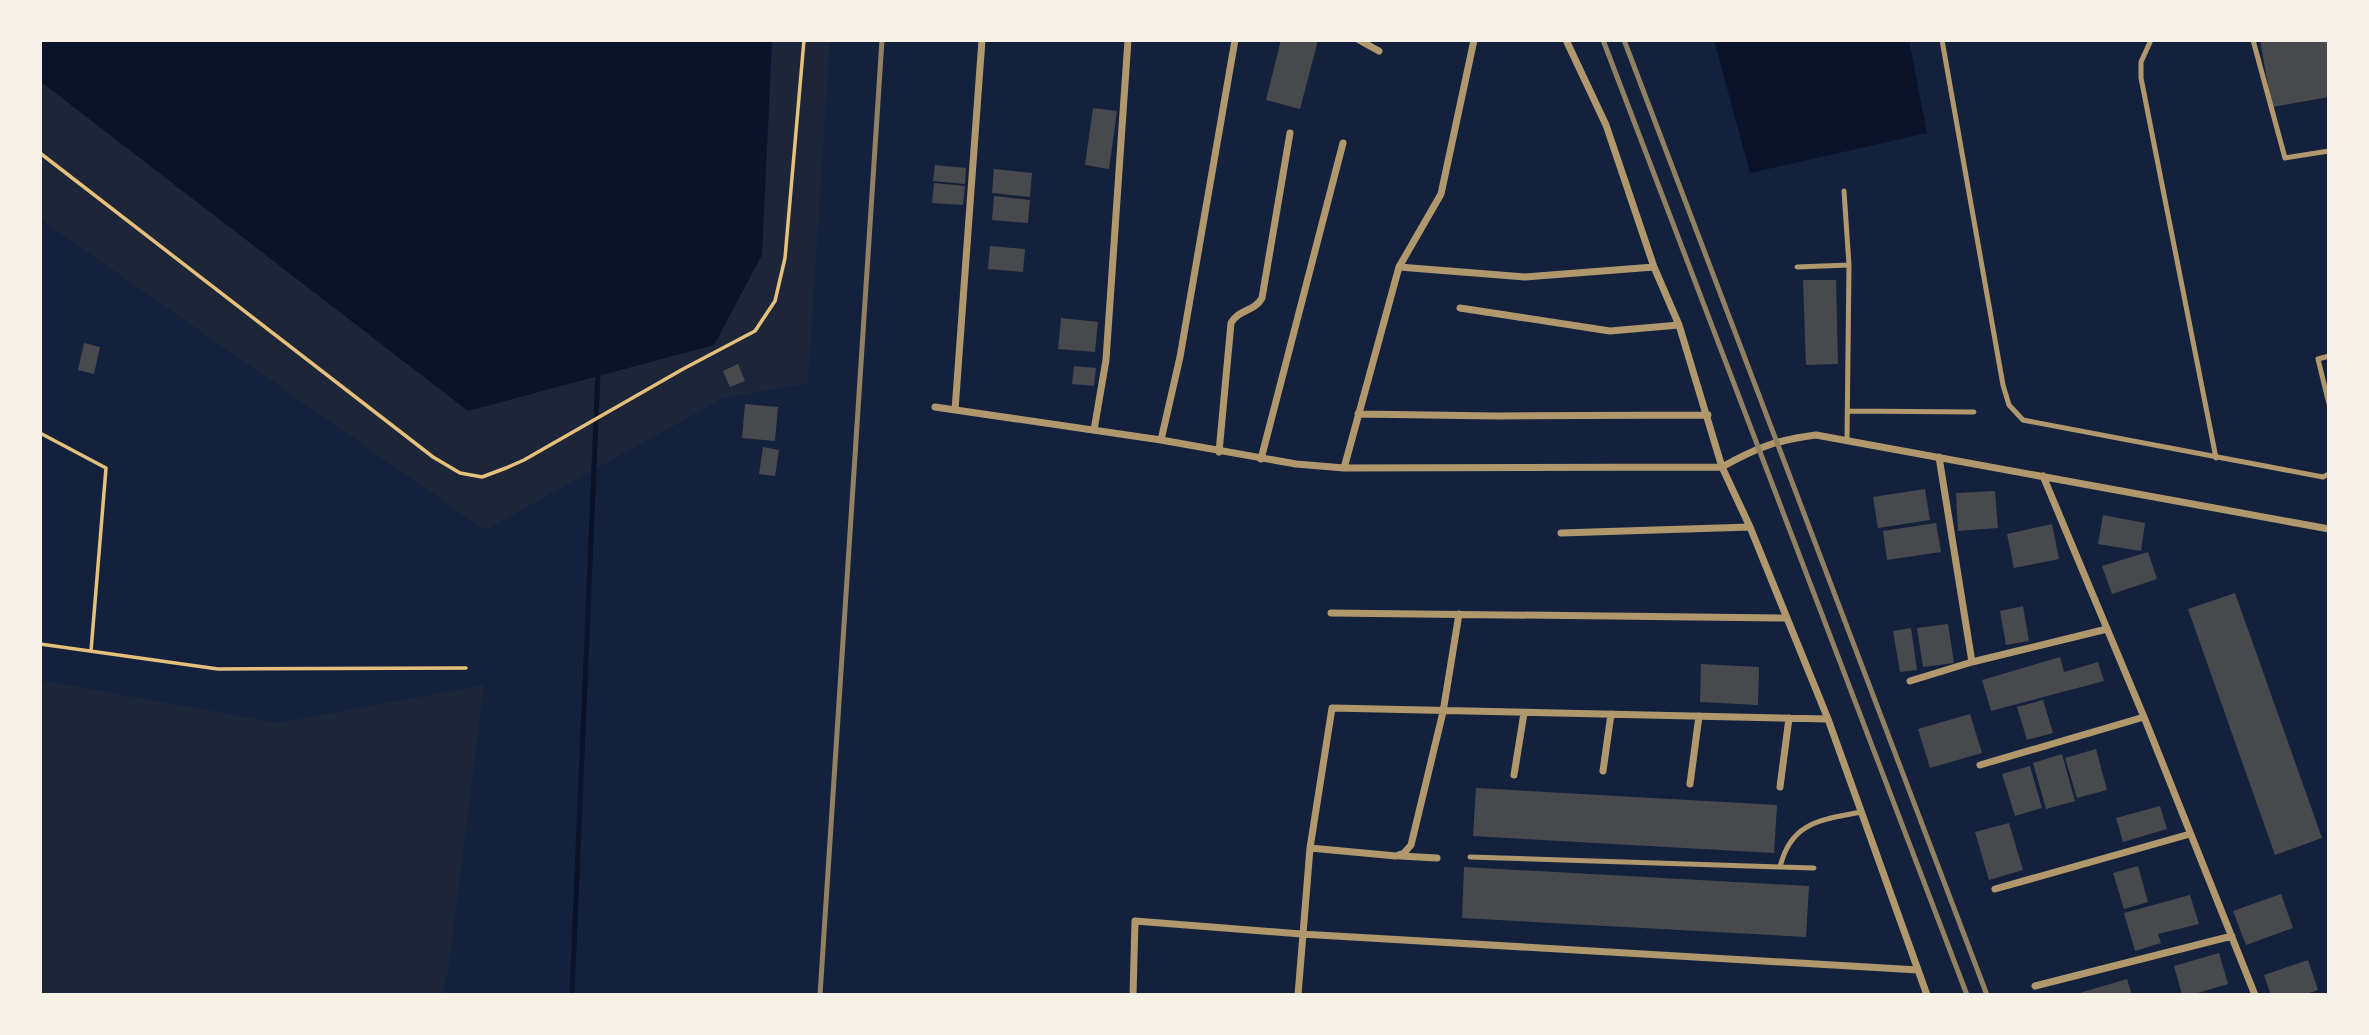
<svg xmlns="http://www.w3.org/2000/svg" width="2369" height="1035" viewBox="0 0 2369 1035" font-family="Karla,sans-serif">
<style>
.green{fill:#1d2539}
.water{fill:#0b132b}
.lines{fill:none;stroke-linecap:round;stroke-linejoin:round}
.stream{stroke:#0b132b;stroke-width:5}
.building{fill:#48494c}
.path{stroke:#e5c07b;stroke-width:3.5}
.service{stroke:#b1986c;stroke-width:5}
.minor{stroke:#b1986c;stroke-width:7}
.rail{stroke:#918062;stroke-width:5}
</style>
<rect width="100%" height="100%" fill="#14213d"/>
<path class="green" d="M772,40h58l-22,343 -84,15 -239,132 -445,-311v-138l428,329 294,-155z
M40,680l238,43 206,-38 -36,286 -6,24h-402z"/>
<path class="water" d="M40,40h732l-10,215 -48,90 -246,66 -428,-330z
M1714,40h195l18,93 -177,40z"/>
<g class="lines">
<path class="stream" d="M572,995l26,-623"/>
</g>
<path class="building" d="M1281,40h37l-18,69 -34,-9z
M2260,40h69v57l-57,10z
M1093,108l24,3 -8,58 -24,-4z
M935,165l31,3 -1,16 -32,-3z
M994,169l38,4 -2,24 -38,-4z
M934,183l31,3 -2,19 -31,-2z
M994,196l36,4 -2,23 -36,-3z
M990,246l35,3 -2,23 -35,-3z
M1803,280h33l2,84 -32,1z
M1061,318l37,4 -3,30 -37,-3z
M84,343l16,4 -6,27 -16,-4z
M738,364l7,17 -15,6 -7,-16z
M1074,366l22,2 -2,18 -22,-2z
M745,404l33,3 -3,34 -33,-3z
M763,447l16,3 -4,26 -16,-2z
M1925,489l5,31 -52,8 -5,-31z
M1995,491l3,37 -40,3 -2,-38z
M2103,515l42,8 -4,28 -43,-7z
M1936,523l5,29 -54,8 -4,-29z
M2052,524l7,35 -45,9 -7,-34z
M2148,552l9,27 -45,15 -10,-28z
M2235,593l87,245 -47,17 -87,-246z
M2023,606l6,35 -23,4 -6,-34z
M1948,624l6,39 -31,4 -6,-39z
M1911,628l6,42 -17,2 -7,-41z
M2060,657l4,15 34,-10 6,19 -113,30 -9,-31z
M1701,664l58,3 -1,38 -58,-3z
M2043,700l10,33 -26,7 -10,-33z
M1970,714l12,39 -52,15 -12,-39z
M2096,749l11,41 -30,8 -12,-40z
M2062,754l13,47 -29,8 -13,-46z
M2030,766l12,42 -27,8 -13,-42z
M1476,788l301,17 -3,48 -301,-17z
M2160,806l7,23 -44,13 -7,-24z
M2009,823l14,47 -34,10 -14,-48z
M2138,866l10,36 -24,7 -11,-36z
M1464,867l345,19 -3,51 -344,-19z
M2281,894l12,34 -47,17 -13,-34z
M2190,895l9,29 -41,10 3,9 -26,8 -11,-38z
M2219,953l9,31 -37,11h-9l-8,-29z
M2308,960l10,30 -14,5h-33l-7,-20z
M2127,979l5,16h-56v-1z"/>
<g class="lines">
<path class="path" d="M40,153l393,304 27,16 22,4 24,-9 18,-8 159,-91 72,-38 20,-30 10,-43 19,-218
M40,433l66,35 -15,183
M40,644l178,25 248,-1"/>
<path class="service" d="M1942,40l61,345 6,20 14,15 300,57 6,-3
M2151,40l-10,22v16l75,380
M2253,40l32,118 44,-7
M1844,191l5,74 -2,174
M1797,267l52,-2
M2329,356l-11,3 11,45
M1847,411l127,1
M1470,857l310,10c11,-46 42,-47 81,-55
M1780,867l34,1"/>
<path class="minor" d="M1359,40l20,11
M1566,40l40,85 48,142 25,58 43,142 28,60 78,192 99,276
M1399,267l126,10 129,-10
M1460,308l150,23 69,-6
M935,407l226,33 135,24 48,4 378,-1c34,-19 54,-27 94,-32l513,94
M955,410l27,-370
M1358,414l139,2 211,-1
M1094,430l12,-70 22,-320
M1161,440l19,-83 55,-317
M1219,452l12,-129c8,-14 23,-11 31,-25l28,-165
M1939,457l33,205
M1261,459l82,-316
M1344,468l55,-201 42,-73 33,-154
M2043,476l101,241 111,278
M1561,533l189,-6
M1331,613l455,5
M1910,681l62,-19 135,-33
M1980,765l164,-48
M1603,771l8,-57
M1514,775l10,-62
M1690,784l9,-68
M1780,787l9,-69
M1310,848l86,8 8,-3 7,-8 32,-133 16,-98
M1400,856l37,2
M1995,889l195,-55
M2035,986l197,-50
M1133,995l2,-74 166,13 617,36
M1298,995l12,-147 22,-140 496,11"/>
<path class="rail" d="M1603,40l364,955
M1624,40l363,955
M820,995l62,-955"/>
</g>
<rect width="2369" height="1035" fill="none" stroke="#f6f1e7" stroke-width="84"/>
</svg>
